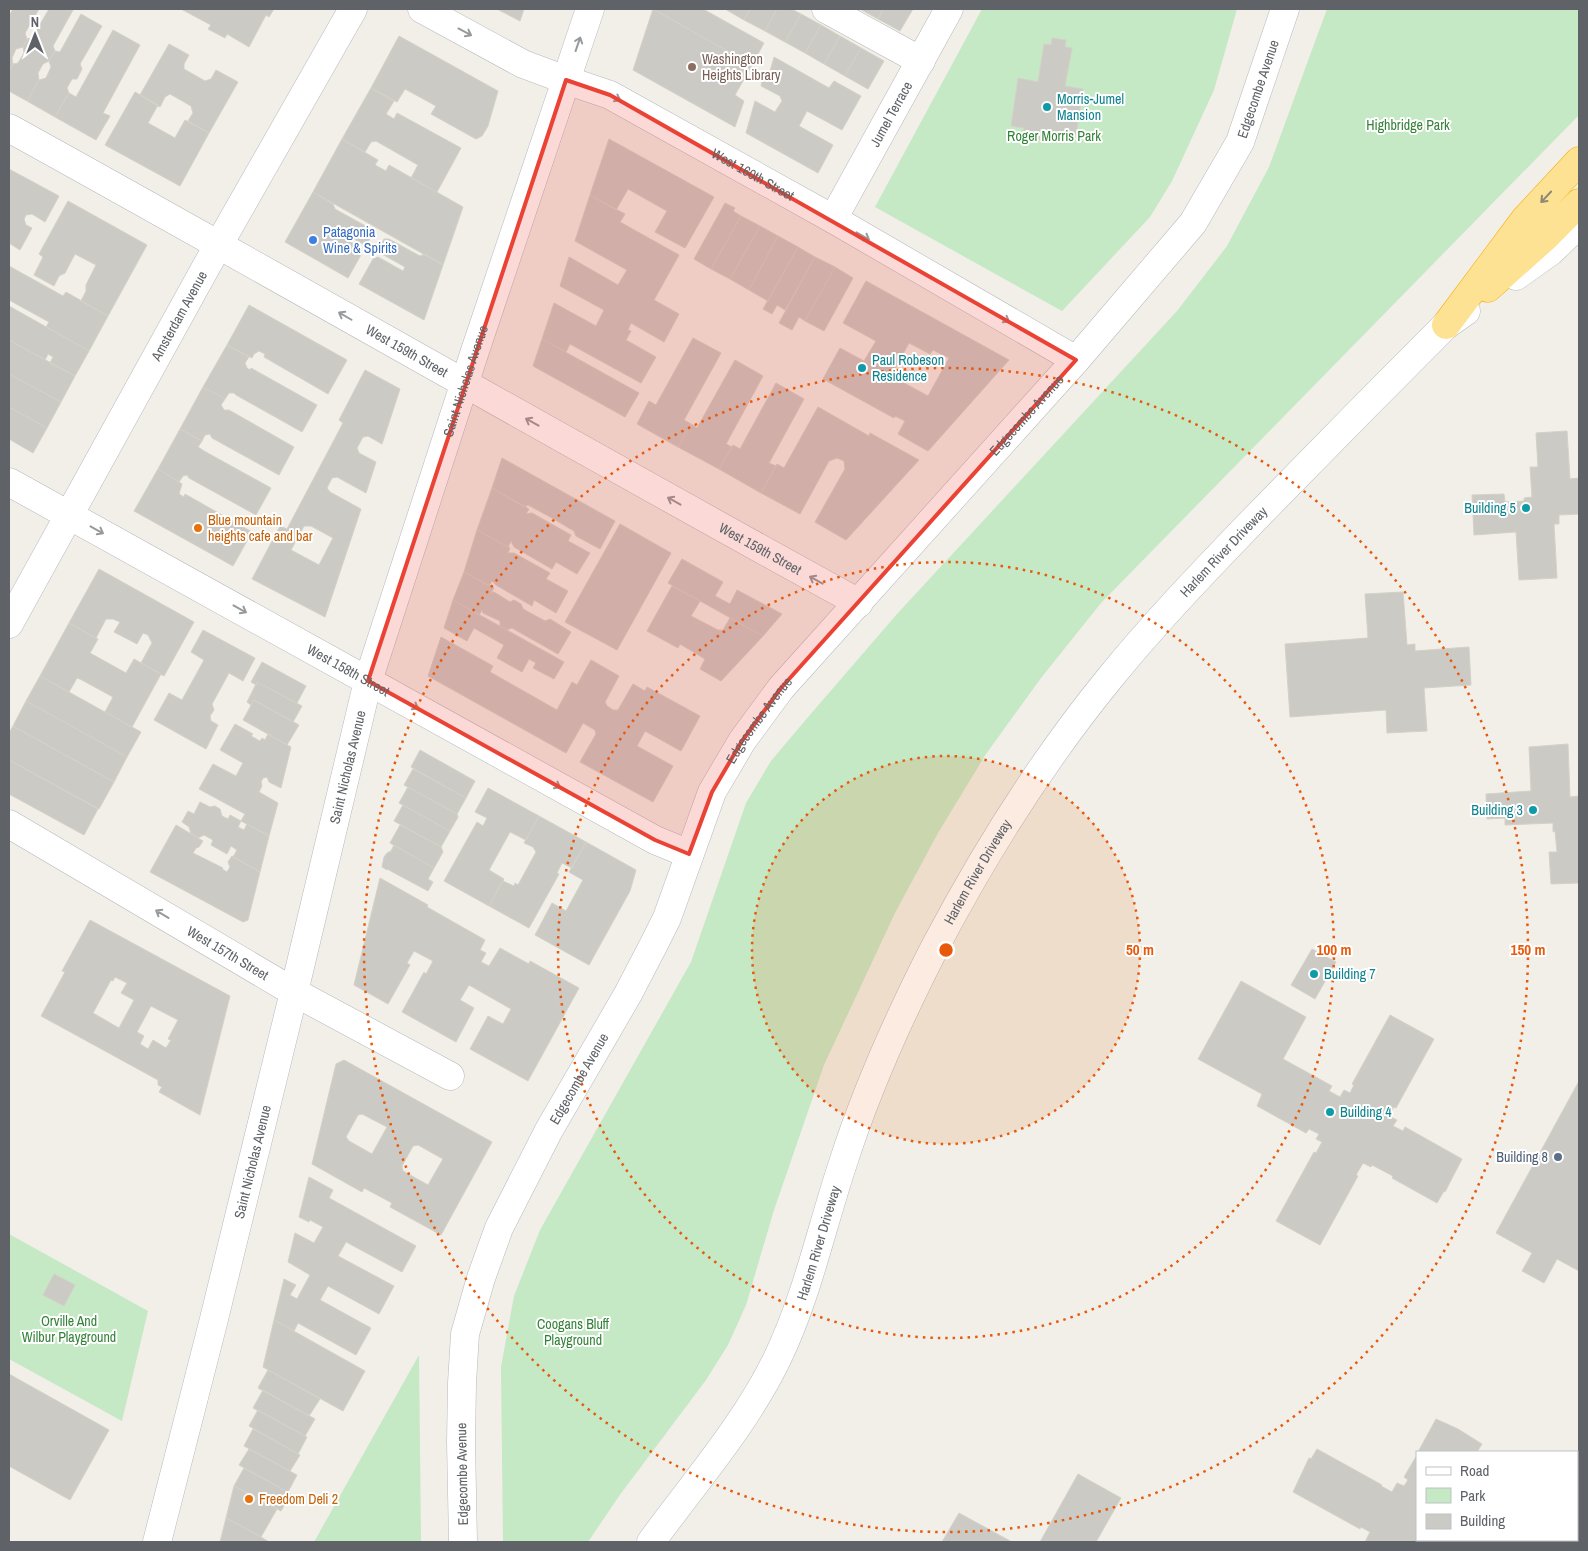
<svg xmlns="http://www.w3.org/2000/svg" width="1588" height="1551" viewBox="0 0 1588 1551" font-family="'Archivo Narrow',sans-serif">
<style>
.green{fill:#c5e8c5}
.building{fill:#cccac5;stroke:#d6d1c6;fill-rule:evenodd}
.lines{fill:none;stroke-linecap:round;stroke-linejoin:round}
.street-casing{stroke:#b5b8bc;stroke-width:29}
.secondary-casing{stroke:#b6babf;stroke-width:29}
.highway-casing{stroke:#f9ab00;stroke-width:29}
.street{stroke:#fff;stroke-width:28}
.secondary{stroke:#fff;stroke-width:28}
.highway{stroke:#fde293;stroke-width:28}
.oneway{stroke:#979a9d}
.oneway2{stroke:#8e8975}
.marked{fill:#ea4335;fill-opacity:0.2;stroke:#ea4335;stroke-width:4;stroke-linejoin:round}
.ring{fill:none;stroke:#e8590c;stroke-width:2.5;stroke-dasharray:2.5 5}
.education-dot{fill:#8d6e63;stroke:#fff;stroke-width:2}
.culture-dot{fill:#0f9aa8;stroke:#fff;stroke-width:2}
.shop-dot{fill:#3f7fe0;stroke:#fff;stroke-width:2}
.food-dot{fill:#e8710a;stroke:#fff;stroke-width:2}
.service-dot{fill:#5c6f8a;stroke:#fff;stroke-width:2}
.labels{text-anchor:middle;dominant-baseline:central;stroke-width:4;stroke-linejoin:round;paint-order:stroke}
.education-label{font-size:14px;fill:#785e54;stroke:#fff;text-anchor:start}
.street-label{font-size:14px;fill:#5f6368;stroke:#fff}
.culture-label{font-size:14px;fill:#0d838f;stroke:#fff;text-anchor:start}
.park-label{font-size:14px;fill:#348238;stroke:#fff}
.shop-label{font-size:14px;fill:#366cbe;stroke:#fff;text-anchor:start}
.food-label{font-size:14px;fill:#c56008;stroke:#fff;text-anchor:start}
.service-label{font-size:14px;fill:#4e5e75;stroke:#fff;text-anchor:end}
.centre{fill:#e8590c;stroke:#fff;stroke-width:2.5}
.ring-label{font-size:15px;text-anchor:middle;font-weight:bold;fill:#e8590c;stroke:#fff;stroke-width:4;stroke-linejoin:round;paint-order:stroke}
</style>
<rect width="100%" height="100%" fill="#f1efe8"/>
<path class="green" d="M982,9h255l-23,81 -42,91 -22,36 -88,94 -187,-104z
M1327,9h252v106l-478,488 -60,75 -55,76 -48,79 -43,80 -71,152 -50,145 -28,95 -18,40 -22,35 -87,116 -31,46h-85l-2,-175 13,-71 26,-66 151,-268 55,-159 25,-42 38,-45 88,-102 280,-303 50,-65 42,-79z
M9,1234l139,77 -26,110 -113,-62z
M419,1355l2,187h-107z"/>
<path class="building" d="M13,9h26l-14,24 2,6 -4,8 -7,2 -4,9 1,6 -4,8v-56z
M49,9l24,1 -20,36 2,5 -6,10 -6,3 -5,9 1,7 -12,21 -18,-10v-19l4,-8 5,-1 6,-10 -1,-6 4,-8 5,-1z
M181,9h93l-5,8 -3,-2 -17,32 -22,-13 -2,4 -17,-9 3,-4z
M497,9h27l-4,12z
M653,9h50l61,34 -12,22z
M653,9l99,56 -17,30 9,6 -9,26 -102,-57z
M725,9h25l-6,11z
M750,9h27l-12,22 -21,-11z
M777,9h14l10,5 -16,28 -20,-11z
M860,9h23l-5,10z
M883,9h30l-13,22 -22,-12z
M81,14l21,12 -22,38 2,5 -5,10h-5l-5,9 2,5 -14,24 -28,-16 12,-21 7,-2 5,-11 -2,-6 6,-10 5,1z
M801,14l20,11 -16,28 -20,-11z
M821,25l19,11 -16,28 -19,-11z
M113,30l27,15 -37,68 7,3 -14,24 -41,-23 14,-24 7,4z
M399,36l99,55 -10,35 -6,10 -6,3 -45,-25 5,-8 -31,-17 -8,13 -26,-14z
M840,36l21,12 -16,28 -21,-12z
M1052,38l14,2 -1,7 7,1 -7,38 18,3 -7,47 -14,-2 -1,9 -39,-6 2,-9 -13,-2 7,-48 20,4 6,-38 7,1z
M169,44l20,11 -5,9v5l21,12 6,-2 5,-9 22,12 -29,51 -21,-12 5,-8 -2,-7 -21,-12 -5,3 -5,10 -20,-12z
M861,48l23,13 -16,28 -23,-13z
M774,57l55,31 5,-7 27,15 -19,34 -35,-19 -8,15 34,19 -15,28 -72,-40 9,-32 20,11 7,-11 -2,-5 -19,-10 2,-10 5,3z
M371,88l23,13 -8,13 8,5 3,-6 64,35 -24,44 -26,-14 7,-13 -42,-24 -5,1 -6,10 -23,-13z
M135,92l23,13 -10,18 27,15 10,-18 24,13 -29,53 -75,-41z
M342,139l36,21 -3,5 11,6 3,-6 74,42 -20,58 -130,-73z
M609,139l105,58 -29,51 -30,-16 12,-21 -39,-22 -12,21 -26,-15z
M9,169l50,27 -14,26 -13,-8 -6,1 -2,4 2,6 6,3 -12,22 -11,-7z
M313,192l20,12 2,5 36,20 2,4 -5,9 -5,2 -25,-14 -2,4 25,14 1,5 -14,25 -63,-36z
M590,195l35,19 -5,8 59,33 -25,45 25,14 -15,28 -33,-19 -3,7 3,1 -5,9 30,17 -15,26 -71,-39 -4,8 -24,-13 12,-36 42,23 8,-16 -44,-24 9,-29 49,28 9,-15 -52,-29z
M68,201l79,44 -39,71 -27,-15 5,-10v-6l10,-20 -21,-11 -10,19 -6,3 -5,10 -20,-11 9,-18 -4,-3z
M725,203l10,5 -2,3 8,5 -30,53 -17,-10z
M741,216l19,10 -30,53 -19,-10z
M760,226l18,10 -29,54 -19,-11z
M778,236l20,11 -30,54 -19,-11z
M384,239h5l31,17 5,-2 18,11 -19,55 -65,-36 14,-25 5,-2 25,14 2,-4 -25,-14 -1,-5z
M798,247l17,10 -30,53 -8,-5 -5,9 -9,-5z
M815,257l20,10 -30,54 -6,-4 -7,13 -13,-7z
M9,266l54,30 3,-4 42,24 -19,35 -43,-24 3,-5 -40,-22z
M835,267l18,11 -29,53 -19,-10z
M866,281l143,79 -81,91 -30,-17 7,-13 -10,-5 -1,2 -71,-39 17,-31 24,13 12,-20 -33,-18zM909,343l21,11 3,-4 16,8 -21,38 -37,-20z
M249,305l98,55 -19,34 -64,-37 1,-3 -6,-3 -5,3 -2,4 -25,-13z
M9,306l80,45 -14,25 -25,-13 3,-6 -5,-3 -3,6 -36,-20z
M693,338l28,15 -37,67 7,4 -13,23 -41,-23 12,-23 7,4z
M542,339l97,54 -14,24 -92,-51z
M9,340l66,36 -14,26 -52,-28z
M227,345l22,12 -4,6 2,5 3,2 1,-2 66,37 -15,27 -66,-37 -2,-2h-5l-4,6 -22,-12z
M735,360l28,16 -37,68 6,3 -13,22 -41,-22 13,-23 6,4z
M365,370l35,19 -18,55 -14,-8 -5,1 -6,11 2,5 17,9 -10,31 -29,-16 -5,1 -5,10 3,4 31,17 -36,108 -73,-38 28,-53 7,3 56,-106 -4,-3zM304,526h7l22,12 -14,27 -28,-15z
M9,374l52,28 -14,26 -38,-21z
M776,383l28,16 -35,64 7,3 -15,27 -42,-24 14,-24 7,4z
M203,387l22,12 -4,6 3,5h5l65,37 -15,28 -67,-37 -2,-4 -5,1 -3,6 -22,-12z
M9,407l38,21 -14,25 -24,-14z
M818,407l51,29 1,-3 49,27 -73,80 -31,-18 30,-53 -1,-8 -7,-3 -8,3 -29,53 -39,-21 16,-29 7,4z
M180,429l22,12 -4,6 6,4 67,37 -15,27 -67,-37 -2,-3 -4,1 -4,6 -21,-13z
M1567,431l3,48 9,-1v36l-20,1v9h-5l3,54 -38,2 -3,-48 -42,3 -2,-40 32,-1 1,8 19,-1v-3l8,-1 -2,-30h8l-2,-34z
M502,458l113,63 -15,28 -24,-13 -2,-5 -22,-13 -24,-13 -4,2 -32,-19z
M158,469l24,15 -3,10 5,3 1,-3 67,38 -19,34 -99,-55z
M492,488l37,21 -3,5 6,-1 39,22 -3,6 22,12 -13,21 -21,-12 -4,7 -38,-22 -3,-6 -3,6 -31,-17z
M620,524l51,29 -54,97 -52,-28z
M477,530l33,18 -2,5h6l36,20 -4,6 22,12 -12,22 -22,-13 -2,6 -36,-21 -4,-4 -3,5 -25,-14z
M682,559l41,23 -8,14 15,8 7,-14 45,24 -19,22 -95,-53z
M99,569l95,53 -30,54 -23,-13 11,-20 -4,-8 -5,-2 -6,11 -23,-12 6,-10 -7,-3h-7l-10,19 -27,-15z
M464,572l30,16 -3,5 3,-1 16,10 4,-2 7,4 2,5 22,12 5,-2 21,13 -13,22 -46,-26 -6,2 -6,-4v-5l-17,-8 -1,-3 -3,5 -26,-15z
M672,586l28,15 -9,15 27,14h5l7,-12 33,18 -42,45 -21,-12 5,-10 -25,-15 -2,4 -31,-17z
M1403,592l4,53 8,-1v7l54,-4 2,38 -47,3 3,43 -40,2 -1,-23 -96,7 -5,-73 83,-6 -3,-44z
M453,600l111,62 -10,17 -21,-11 3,-5 -7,-4 -7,13 -25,-14 7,-13 -30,-17 -7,13 -23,-13z
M69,623l29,16 -8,14 36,20 8,-14 27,15 -29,53 -27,-15 8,-15 -33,-18 -3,-1 -8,14 -29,-16z
M203,630l52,28 -12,23 -14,-8 -17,31 2,6 -4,6 1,5 7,4 -12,24 -52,-29 15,-27 13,7 22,-40 -13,-8z
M441,637l52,29 -3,6 67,38 15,-28 5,3 14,-25 28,16 -14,26 2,4 6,4h5l15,-26 12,7 2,-4 53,29 -19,35 -36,-20 -8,15 36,20 -20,36 -73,-40 16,-28 -1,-4 -12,-7 -17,30 -138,-77z
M262,662l44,24 -9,17 -40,-21 -1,3 -5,-3z
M40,676l101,56 -14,25 -101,-56z
M257,682l45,24 -9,16 -39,-22 -3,5 -4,-3z
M254,700l45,25 -12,20 -44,-25z
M26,701l101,56 -13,25 -101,-56z
M235,724l18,10 -2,2 9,5 2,-3 3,2 3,-6 23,13 -10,41 -12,-6 -2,-5 -4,1 -2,4 1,4 -3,6 19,11 -9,33 -28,-15 4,-7 -46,-25 14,-25 23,12 7,-13 -23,-13z
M13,726l101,56 -15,27 -90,-49v-27z
M1568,744l2,53 9,-1v87l-28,1 -2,-32h8l-2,-21 -2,1v-9l-48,2v-7l-18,1 -1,-25 45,-3 -2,-44z
M420,750l55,31 -9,17 -55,-31z
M9,760l89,49 -14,26 -75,-41z
M413,769l53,29 -9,16 -53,-29z
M408,787l49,27 1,3 -8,14 -51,-28z
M488,788l51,28 -13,24 -16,-8 -21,38 15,9 -15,27 -45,-25 33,-59 6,4 4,-8 -12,-6z
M200,802l10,5 5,-1 5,3 2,7 6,3 2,-4 11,6 -3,6 6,3 3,-6 22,12 -9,36 -27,-15 4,-7 -6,-4 -4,8 -16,-9 2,-5 -9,-5 -6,3 -7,-4 -2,-7 -7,-5 6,-11 6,3z
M403,805l47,26 -9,16 -47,-26z
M539,816l47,26 -14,26 -10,-5 -5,10 2,1 -30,54 -40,-22 14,-25 11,5 1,-3 3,2 18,-33 -3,-5 -9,-4z
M176,825l27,16 -4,6 -3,1 -3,5 30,15 -1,1 5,3 3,-5 -2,-5 4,-6 28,16 -12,48 -5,2 -93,-50z
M400,825l41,22 2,5 -9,16 -44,-25z
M586,842l50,28 -6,21 -41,74 -54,-30 17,-32 14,8 17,-31 -14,-8z
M394,845l40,23 -6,11 5,3 -5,9 -41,-22v1l-5,-3 2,-10 3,-4 4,-2z
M380,878l48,27 -1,2 58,33 -5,10 6,3 -5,9 8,4 11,-18 29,16 1,-3 49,27 -51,93 -58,-32 18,-33 15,8 8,-15 -42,-24 -9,15 14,8 -18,34 -54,-30 22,-40 2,2 7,-13 -19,-10 -7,12 3,2 -22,39 -34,-19z
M90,920l140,76 -30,119 -41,-23 3,-5 -4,-2v-5l-117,-64 24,-44 -3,-1zM115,977l12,6 -6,10 13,7 -15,28 -26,-15 18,-33 2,1zM151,1006l27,14 -10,19 3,1 -5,8 -13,-8 -5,9 -8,-5 4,-8 -7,-4z
M1312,949l24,13 -21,37 -24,-14z
M1241,981l65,36 -23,42 49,27 -3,5 11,6 4,-7 6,3 4,-8 -2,-1 38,-69 44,24 -38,69 -2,-1 -5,9 8,4 -4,6 10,5 2,-4 57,32 -17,33 -1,-1 -7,12 -45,-25 1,-2 -21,-11 -1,2 -8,-4 -7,12 2,1 -38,69 -44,-24 38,-69 2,1 6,-11 -6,-3 3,-5 -10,-5 -3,4 -49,-27 5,-12 -64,-35z
M344,1060l148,82 -51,93 -51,-28 2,-4 -28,-15 -2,4 -50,-28 24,-100zM362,1114l25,13 -15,27 -23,-13 -3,-4 12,-22zM418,1145l25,14 -15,26 -25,-14 -1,-5 11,-20z
M1579,1081v190l-22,-12 -13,24 -22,-12 10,-18 -36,-20z
M309,1177l24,13 -4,8 87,48 -14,26 -56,-30 -8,14 56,30 -15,28 -51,-28 -8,14 51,28 -15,27 -58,-32 -4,8 -20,-11 10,-41 12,6 -6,10 7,4 13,-24 -22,-13 7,-29 19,10 9,-16 -13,-7 -1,2 -10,-5z
M54,1274l21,11 -11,21 -21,-11z
M274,1320l91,51 -22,40 -80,-44z
M268,1370l52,29 -11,17 -51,-28z
M9,1374l100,56 -39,70 -61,-34z
M263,1390l52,29 -10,17 -52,-28z
M258,1410l49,27 -9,17 -49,-28z
M1436,1419l22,10 24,15 -5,8h-59z
M253,1429l47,26 -10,16 -46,-25z
M249,1449l48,26 -9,17 -49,-27z
M1317,1449l65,36 -1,1 11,6 5,-9 7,3 4,-6 -4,-3 13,-22v85h159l-1,2h-210l5,-10 -9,-5 -1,2 -67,-37 16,-34 2,1z
M244,1468l47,26 -10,17 -47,-25z
M1078,1474l43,24 -25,44h-56z
M234,1486l43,23 -16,28 -35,-19z
M1577,1486l2,1v48l-2,4z
M959,1513l53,29h-70z
M226,1518l35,19 8,5h-49z"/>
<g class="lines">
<defs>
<g id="street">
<path d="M826,9l95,52"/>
<path id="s1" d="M566,80l44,15 223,124 243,141"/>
<path id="s2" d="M9,128c284,157 565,319 850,475"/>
<path id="s3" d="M833,219l116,-210"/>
<path id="s4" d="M9,482l646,358 34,14"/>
<path id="s5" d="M9,824l285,168 156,84"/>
</g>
<g id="secondary">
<path d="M422,9l101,55 43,16"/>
<path d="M1516,276l35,-25 28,-27"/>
<path id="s6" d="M9,624l197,-357 147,-258"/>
<path id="s7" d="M157,1542l57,-223 80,-327 74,-311 107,-330 115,-342"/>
<path id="s8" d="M463,1542l-2,-100 1,-59 3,-49 16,-56 18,-50 50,-98 79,-136 26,-50 13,-26 45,-126 30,-51 39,-53 295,-328 117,-137 47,-81 45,-133"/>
<path id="s9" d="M651,1542c43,-59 94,-117 126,-183 30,-62 44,-130 66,-196 24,-75 57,-148 93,-218 49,-93 106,-184 173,-266 42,-52 88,-100 134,-148 67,-69 135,-138 203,-206l20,-14"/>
</g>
<path id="highway" d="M1488,288l56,-50 35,-35
M1446,325l79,-106 54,-58"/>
</defs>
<use href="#street" class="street-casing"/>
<use href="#secondary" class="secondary-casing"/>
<use href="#highway" class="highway-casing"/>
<use href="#street" class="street"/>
<use href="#secondary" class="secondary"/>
<use href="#highway" class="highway"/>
</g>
<defs><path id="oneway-shaft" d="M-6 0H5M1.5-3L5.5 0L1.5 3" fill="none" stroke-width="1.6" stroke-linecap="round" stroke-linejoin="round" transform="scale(1.25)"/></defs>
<g class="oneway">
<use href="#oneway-shaft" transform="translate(465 32) rotate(28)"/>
<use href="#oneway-shaft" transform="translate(578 44) rotate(-71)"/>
<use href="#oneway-shaft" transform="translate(614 97) rotate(27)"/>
<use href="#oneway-shaft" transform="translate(863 236) rotate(30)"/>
<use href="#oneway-shaft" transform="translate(345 316) rotate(-150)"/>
<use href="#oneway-shaft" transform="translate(1003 318) rotate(30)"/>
<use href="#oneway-shaft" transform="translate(532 422) rotate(-151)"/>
<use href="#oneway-shaft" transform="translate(674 501) rotate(-151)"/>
<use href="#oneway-shaft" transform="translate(97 530) rotate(29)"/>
<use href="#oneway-shaft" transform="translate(816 580) rotate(-151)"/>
<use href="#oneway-shaft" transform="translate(240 609) rotate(29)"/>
<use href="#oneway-shaft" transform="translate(412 705) rotate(29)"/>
<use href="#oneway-shaft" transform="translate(554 784) rotate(29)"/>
<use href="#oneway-shaft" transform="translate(162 914) rotate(-149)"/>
</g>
<use class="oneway2" href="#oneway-shaft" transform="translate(1546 197) rotate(133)"/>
<path class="marked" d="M566,80l44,15 466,265 -295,328 -39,53 -30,51 -23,62 -34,-14 -287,-159z"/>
<circle cx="946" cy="950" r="194" fill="#e8590c" fill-opacity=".12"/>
<g class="ring">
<circle cx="946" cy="950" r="194"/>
<circle cx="946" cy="950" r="388"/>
<circle cx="946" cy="950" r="582"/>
</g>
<circle class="education-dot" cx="692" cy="67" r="5"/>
<g class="culture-dot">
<circle cx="1047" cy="107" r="5"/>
<circle cx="862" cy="368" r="5"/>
<circle cx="1526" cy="508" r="5"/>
<circle cx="1533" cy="810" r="5"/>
<circle cx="1314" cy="974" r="5"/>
<circle cx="1330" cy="1112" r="5"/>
</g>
<circle class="shop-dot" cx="313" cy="240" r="5"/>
<g class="food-dot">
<circle cx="198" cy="528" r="5"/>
<circle cx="249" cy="1499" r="5"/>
</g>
<circle class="service-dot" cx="1558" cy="1157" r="5"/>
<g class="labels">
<g class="education-label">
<text x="702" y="59">Washington<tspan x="702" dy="16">Heights Library</tspan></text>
</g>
<g class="street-label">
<text stroke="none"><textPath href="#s8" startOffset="1702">Edgecombe Avenue</textPath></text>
<text stroke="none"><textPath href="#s3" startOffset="120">Jumel Terrace</textPath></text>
<text stroke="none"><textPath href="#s1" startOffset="210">West 160th Street</textPath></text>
<text stroke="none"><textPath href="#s6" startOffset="352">Amsterdam Avenue</textPath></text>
<text stroke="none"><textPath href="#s2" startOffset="456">West 159th Street</textPath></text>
<text stroke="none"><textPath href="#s7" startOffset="1202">Saint Nicholas Avenue</textPath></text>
<text stroke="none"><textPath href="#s8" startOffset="1298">Edgecombe Avenue</textPath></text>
<text stroke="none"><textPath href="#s2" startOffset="861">West 159th Street</textPath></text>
<text stroke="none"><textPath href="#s9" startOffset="1156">Harlem River Driveway</textPath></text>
<text stroke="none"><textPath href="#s4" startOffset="388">West 158th Street</textPath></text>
<text stroke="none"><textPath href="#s8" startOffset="892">Edgecombe Avenue</textPath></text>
<text stroke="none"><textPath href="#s7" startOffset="798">Saint Nicholas Avenue</textPath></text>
<text stroke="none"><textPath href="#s9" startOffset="751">Harlem River Driveway</textPath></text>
<text stroke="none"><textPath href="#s5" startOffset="254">West 157th Street</textPath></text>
<text stroke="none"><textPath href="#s8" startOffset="489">Edgecombe Avenue</textPath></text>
<text stroke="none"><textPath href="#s7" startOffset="392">Saint Nicholas Avenue</textPath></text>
<text stroke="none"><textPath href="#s9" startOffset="346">Harlem River Driveway</textPath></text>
<text transform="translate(462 1474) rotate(-91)">Edgecombe Avenue</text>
</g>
<g class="culture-label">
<text x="1057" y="99">Morris-Jumel<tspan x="1057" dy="16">Mansion</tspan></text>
<text x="872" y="360">Paul Robeson<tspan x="872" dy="16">Residence</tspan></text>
<text x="1516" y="508" text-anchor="end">Building 5</text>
<text x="1523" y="810" text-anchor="end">Building 3</text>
<text x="1324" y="974">Building 7</text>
<text x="1340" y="1112">Building 4</text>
</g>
<g class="park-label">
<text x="1408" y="125">Highbridge Park</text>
<text x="1054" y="136">Roger Morris Park</text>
<text x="69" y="1321">Orville And<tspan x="69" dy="16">Wilbur Playground</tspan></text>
<text x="573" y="1324">Coogans Bluff<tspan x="573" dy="16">Playground</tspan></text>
</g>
<g class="shop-label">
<text x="323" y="232">Patagonia<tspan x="323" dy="16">Wine &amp; Spirits</tspan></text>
</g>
<g class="food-label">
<text x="208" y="520">Blue mountain<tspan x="208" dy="16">heights cafe and bar</tspan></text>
<text x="259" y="1499">Freedom Deli 2</text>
</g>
<g class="service-label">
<text x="1548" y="1157">Building 8</text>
</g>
</g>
<circle cx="946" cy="950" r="8" class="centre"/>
<g class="ring-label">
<text x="1140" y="955">50 m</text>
<text x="1334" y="955">100 m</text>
<text x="1528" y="955">150 m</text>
</g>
<rect width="1588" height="1551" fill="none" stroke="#5f6368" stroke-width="20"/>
<rect x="1416" y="1451" width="162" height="90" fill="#ffffff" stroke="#bfc1c3"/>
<rect x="1426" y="1467" width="25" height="8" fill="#ffffff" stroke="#bfc1c3"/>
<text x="1460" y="1476" font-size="15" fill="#5f6368">Road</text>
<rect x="1426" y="1488" width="25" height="15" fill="#c5e8c5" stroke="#bfc1c3"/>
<text x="1460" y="1501" font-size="15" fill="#5f6368">Park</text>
<rect x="1426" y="1514" width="25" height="15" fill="#cccac5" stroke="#bfc1c3"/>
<text x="1460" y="1526" font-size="15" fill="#5f6368">Building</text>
<g transform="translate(35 35)" stroke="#ffffff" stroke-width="4" paint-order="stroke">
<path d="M0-4L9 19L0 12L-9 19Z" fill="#5f6368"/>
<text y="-8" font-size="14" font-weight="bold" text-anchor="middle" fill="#5f6368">N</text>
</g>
</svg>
